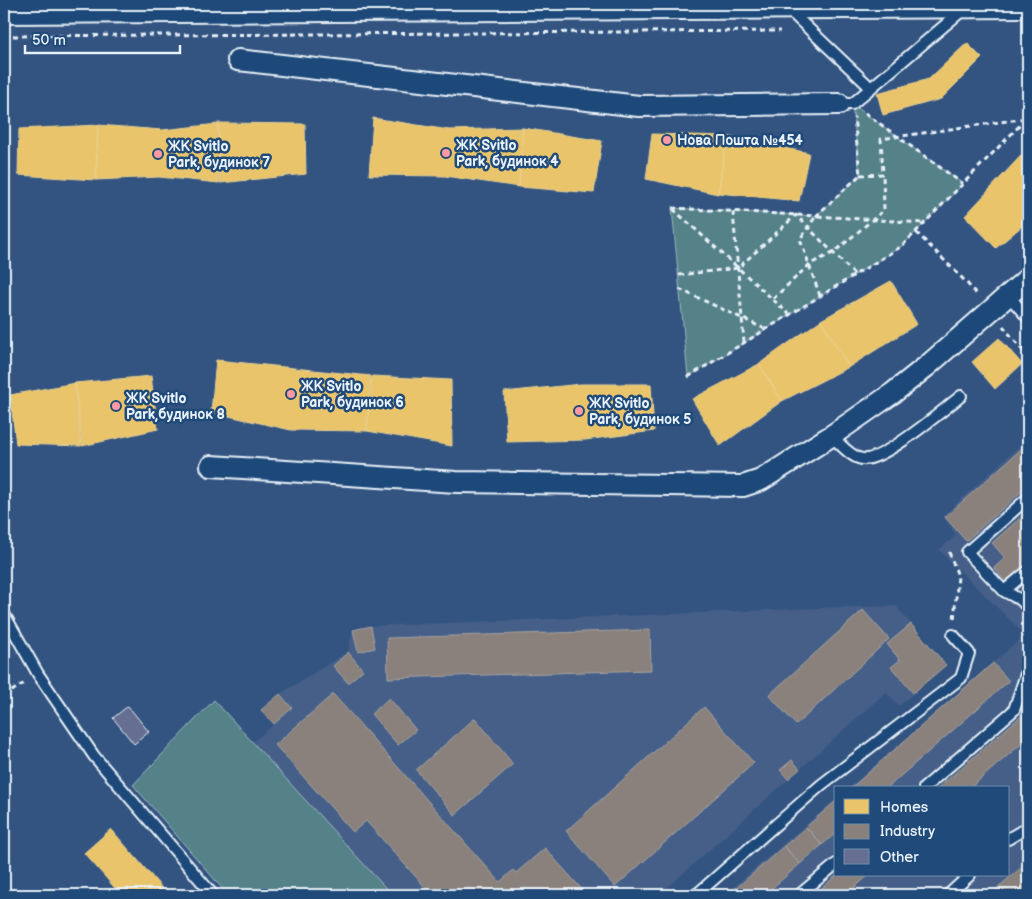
<svg xmlns="http://www.w3.org/2000/svg" width="1032" height="899" viewBox="0 0 1032 899" font-family="'Balsamiq Sans',sans-serif">
<style>
.built{fill:#455f88}
.green{fill:#558189;stroke:#9eb9c0}
.homes{fill:#e9c46a;stroke:#e9d295}
.industry{fill:#8a817c;stroke:#a6a3a1}
.building{fill:#666e92;stroke:#e8f1f8}
.lines{fill:none;stroke-linecap:round;stroke-linejoin:round}
.lane-casing{stroke:#e8f1f8;stroke-width:14}
.street-casing{stroke:#e8f1f8;stroke-width:24}
.path{stroke:#e8f1f8;stroke-width:3;stroke-dasharray:5 4;stroke-linecap:butt}
.lane{stroke:#1f4a7a;stroke-width:10}
.street{stroke:#1f4a7a;stroke-width:20}
.poi-dot{fill:#ff9aa2;stroke:#1f4a7a;stroke-width:2}
.labels{text-anchor:middle;dominant-baseline:central;stroke-width:5;stroke-linejoin:round;paint-order:stroke}
.poi-label{font-size:14px;font-weight:bold;fill:#e8f1f8;stroke:#1f4a7a;text-anchor:start}
</style>
<rect width="100%" height="100%" fill="#335481"/>
<filter id="ink" filterUnits="userSpaceOnUse"><feTurbulence type="fractalNoise" baseFrequency=".02" numOctaves="2"/><feDisplacementMap in="SourceGraphic" scale="10" xChannelSelector="R" yChannelSelector="G"/><feConvolveMatrix kernelMatrix="1 2 1 2 8 2 1 2 1" color-interpolation-filters="sRGB"/></filter>
<g filter="url(#ink)">
<path class="built" d="M1028,438v457h-304l112,-96v76h172v-87h-159l176,-153 -86,-85 17,-15 -13,-19z
M896,606l50,59 -47,41 -13,-14 -227,203h-267l-139,-153 21,-18 -13,-14 19,-16 68,-42 5,-22 18,-4 447,-18z"/>
<path class="green" d="M852,104l111,80 -61,62 -214,131 -16,-169 144,8 44,-41z
M214,700l178,195h-164l-95,-110z"/>
<path class="homes" d="M967,43l15,15 -41,41 -58,16 -6,-22 52,-14z
M373,118l76,12 74,-2 -4,59 -74,-11 -76,-1z
M218,123l87,1 1,50 -86,9z
M218,124l1,59 -60,-6 -63,3 2,-55 64,5z
M98,125l-2,55 -78,-5 1,-46z
M523,128l79,13 -8,52 -75,-6z
M652,134l75,2 -9,58 -72,-15z
M727,136l82,17 -10,48 -81,-8z
M1028,148v73l-32,27 -31,-32z
M891,281l26,43 -68,43 -28,-47z
M821,320l28,47 -67,34 -23,-37z
M999,338l23,26 -27,25 -23,-27z
M216,360l155,16 -4,55 -76,-1 -80,-18z
M759,364l23,37 -62,45 -28,-47z
M151,376l7,53 -76,17 -7,-63z
M372,376l79,4 1,66 -85,-15z
M75,383l6,63 -65,-2 -6,-49z
M581,384h70l3,47 -69,9 -78,2 -3,-50z
M111,829l57,66h-47l-37,-42z"/>
<path class="industry" d="M1028,443v43l-62,55 -21,-24z
M1028,511v56l-20,17 -14,-16 11,-10 -13,-15z
M863,610l26,29 -93,86 -27,-30z
M911,624l35,41 -33,28 -22,-26 9,-7 -13,-16z
M371,626l4,22 -17,4 -5,-22z
M650,630l1,40 -263,8 -1,-40z
M348,652l15,18 -15,13 -15,-17z
M993,663l16,18 -122,107h-36z
M280,694l12,14 -18,16 -13,-14z
M333,694l167,188 13,-12 3,3 29,-25 42,47h-155l-66,-74 -13,11 -78,-87z
M389,698l27,32 -18,15 -27,-31z
M704,707l50,56 -139,124 -49,-56z
M1028,710v28l-58,50h-32z
M475,718l38,46 -58,51 -39,-45z
M792,760l8,9 -12,10 -8,-9z
M836,801v32l-14,12 -16,-18z
M806,827l16,18 -22,19 -16,-18z
M784,846l16,18 -36,31h-27l-4,-4z
M1028,862v30l-4,3h-35z
M837,875h32l-23,20h-32z"/>
<path class="building" d="M128,706l21,26 -15,12 -21,-26z"/>
<g class="lines">
<defs>
<path id="lane" d="M789,10l82,78
M839,104h13l112,-95
M1008,295l20,23
M831,436c9,7 19,21 31,23 20,4 81,-49 99,-63
M1028,498l-61,54 37,39 17,9 7,8
M1004,591l24,-20
M4,614l34,60 56,82 119,139
M924,788l90,-78 14,-42
M1008,839l20,-12
M696,895l125,-110 140,-107 8,-25 -16,-18
M799,895l37,-31
M948,895l22,-20"/>
<path id="street" d="M4,13l1024,-6
M238,60l401,46 200,-2
M211,466l245,16 287,4 18,-6 70,-44 62,-43 34,-27 101,-88"/>
</defs>
<use href="#lane" class="lane-casing"/>
<use href="#street" class="street-casing"/>
<path class="path" d="M4,36l776,-5
M865,113l98,71
M860,175l23,-1 -2,-35 146,-21
M672,208l144,8 44,-41 -6,-58
M673,209l117,106
M733,212l11,130
M916,232l49,49 13,15
M679,275l59,-7 58,-53 59,60
M679,289l86,40
M820,296l-20,-57 16,-23 108,7
M773,299l37,-35 23,-11 51,-43 -1,-36
M1003,326l25,31
M688,377l214,-131 126,-129
M949,552l9,24 -4,44
M4,696l22,-14"/>
<use href="#lane" class="lane"/>
<use href="#street" class="street"/>
</g>
</g>
<g class="poi-dot">
<circle cx="667" cy="140" r="5"/>
<circle cx="446" cy="153" r="5"/>
<circle cx="158" cy="154" r="5"/>
<circle cx="291" cy="394" r="5"/>
<circle cx="116" cy="406" r="5"/>
<circle cx="579" cy="411" r="5"/>
</g>
<g class="labels">
<g class="poi-label">
<text x="677" y="140">Нова Пошта №454</text>
<text x="456" y="145">ЖК Svitlo<tspan x="456" dy="16">Park, будинок 4</tspan></text>
<text x="168" y="146">ЖК Svitlo<tspan x="168" dy="16">Park, будинок 7</tspan></text>
<text x="301" y="386">ЖК Svitlo<tspan x="301" dy="16">Park, будинок 6</tspan></text>
<text x="126" y="398">ЖК Svitlo<tspan x="126" dy="16">Park,будинок 8</tspan></text>
<text x="589" y="403">ЖК Svitlo<tspan x="589" dy="16">Park, будинок 5</tspan></text>
</g>
</g>
<rect width="1032" height="899" fill="none" stroke="#1f4a7a" stroke-width="20"/>
<rect x="10" y="10" width="1012" height="879" fill="none" stroke="#e8f1f8" stroke-width="2" filter="url(#ink)"/>
<rect x="834" y="786" width="175" height="90" fill="#1f4a7a" stroke="#6f8dac"/>
<rect x="844" y="799" width="25" height="15" fill="#e9c46a" stroke="#6f8dac"/>
<text x="880" y="812" font-size="15" fill="#e8f1f8">Homes</text>
<rect x="844" y="824" width="25" height="15" fill="#8a817c" stroke="#6f8dac"/>
<text x="880" y="836" font-size="15" fill="#e8f1f8">Industry</text>
<rect x="844" y="849" width="25" height="15" fill="#666e92" stroke="#6f8dac"/>
<text x="880" y="862" font-size="15" fill="#e8f1f8">Other</text>
<path d="M25 45v8h155v-8" fill="none" stroke="#e8f1f8" stroke-width="2.5"/>
<text x="32" y="45" font-size="15" fill="#e8f1f8" stroke="#1f4a7a" stroke-width="4" paint-order="stroke">50 m</text>
</svg>
